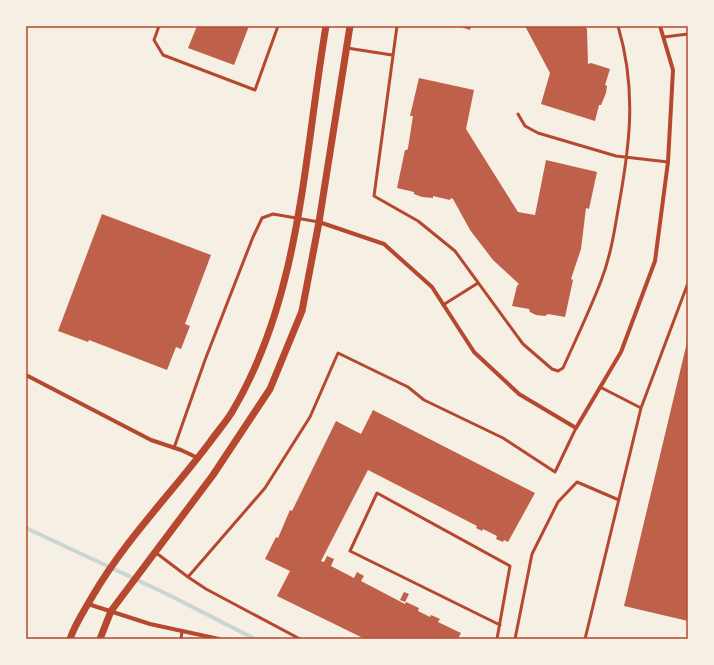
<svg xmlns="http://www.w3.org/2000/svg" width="714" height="665" viewBox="0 0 714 665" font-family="Cabin,sans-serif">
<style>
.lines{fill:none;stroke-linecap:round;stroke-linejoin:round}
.stream{stroke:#c9d6d2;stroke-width:4}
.building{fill:#bf614a}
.service{stroke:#b5482f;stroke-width:3}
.minor{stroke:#b5482f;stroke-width:4}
.tertiary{stroke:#b5482f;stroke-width:7}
.neatline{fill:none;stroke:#b5482f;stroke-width:1.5}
</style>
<rect width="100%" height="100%" fill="#f6efe4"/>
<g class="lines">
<path class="stream" d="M26,528l141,66 88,45"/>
</g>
<path class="building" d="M197,26h52l-15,39 -46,-17z
M458,26h13l-1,4z
M525,26h60l2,3 1,35 3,-1 19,6 -5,16 2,1 -1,7 -5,12h-2l-4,16 -54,-17 9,-31z
M419,78l55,12 -8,39 52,83 17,3 11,-55 51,12 -8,37 -3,-1 -5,41 -10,30 2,1 -8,37 -17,-3 -3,2 -9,-1 -6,-3 -1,-3 -17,-3 5,-20 2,-2 -26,-24 -23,-30 -17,-31 -2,-1 -1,2 -17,-4v2l-11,-1 -8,-3v-2l-17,-4 8,-38h2l1,-2 5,-32h-3z
M102,214l109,41 -26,69 5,2 -9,23 -5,-2 -9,23 -78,-30 -1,2 -30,-11z
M688,338v283l-64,-15z
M373,410l162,83 -27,49 -4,-2 -1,2 -7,-3 1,-3 -14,-7 -1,2 -6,-3 1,-2 -109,-56 -47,91 3,1 3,-6 7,3 -3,7 23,12 3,-6 7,4 -3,5 44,23 1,-2 13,6 -1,3 12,6 1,-2 9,4 -2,3 23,11 -3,6h-93l-88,-43 13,-25 -25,-12 11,-22 2,1 12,-28 2,1 44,-90 25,13z
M404,592l5,2 -4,8 -5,-2z"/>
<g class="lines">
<path class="service" d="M159,26l-5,14 9,15 92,35 23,-64
M397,26l-23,170 44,25 37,30 68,93 29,25 6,2 5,-3c13,-29 27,-58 38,-87 9,-23 13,-47 17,-71 12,-65 19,-120 0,-184
M664,37l24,-3
M347,48l45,7
M518,114l7,12 13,7 78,23 52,6
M443,305l35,-22
M600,387l41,21
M174,448l31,-88 48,-123 9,-19 11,-4 46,8
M155,552l33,25 77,-89 45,-71 28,-64 70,34 16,13 79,38 52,34 21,-44
M188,577l18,12 94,50
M181,639l1,-8
M497,639l13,-73 -133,-73 -27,58 150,74
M515,639l17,-85 26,-52 19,-20 42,18
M585,639l56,-231 47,-125"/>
<path class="minor" d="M319,222l65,22 48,43 42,65 45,42 57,34 45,-76 34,-91 13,-99 5,-92 -13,-44
M26,375l125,65 30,10 17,8
M88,604l62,20 69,15"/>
<path class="tertiary" d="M70,639c5,-15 14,-28 22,-42 33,-57 79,-103 118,-155 7,-10 16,-20 22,-30 69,-116 72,-256 94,-386
M100,639l11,-28 102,-136 57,-86 32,-78 17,-89 31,-196"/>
</g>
<rect width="714" height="665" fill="none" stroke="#f6efe4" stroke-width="54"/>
<rect x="27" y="27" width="660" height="611" class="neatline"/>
</svg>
